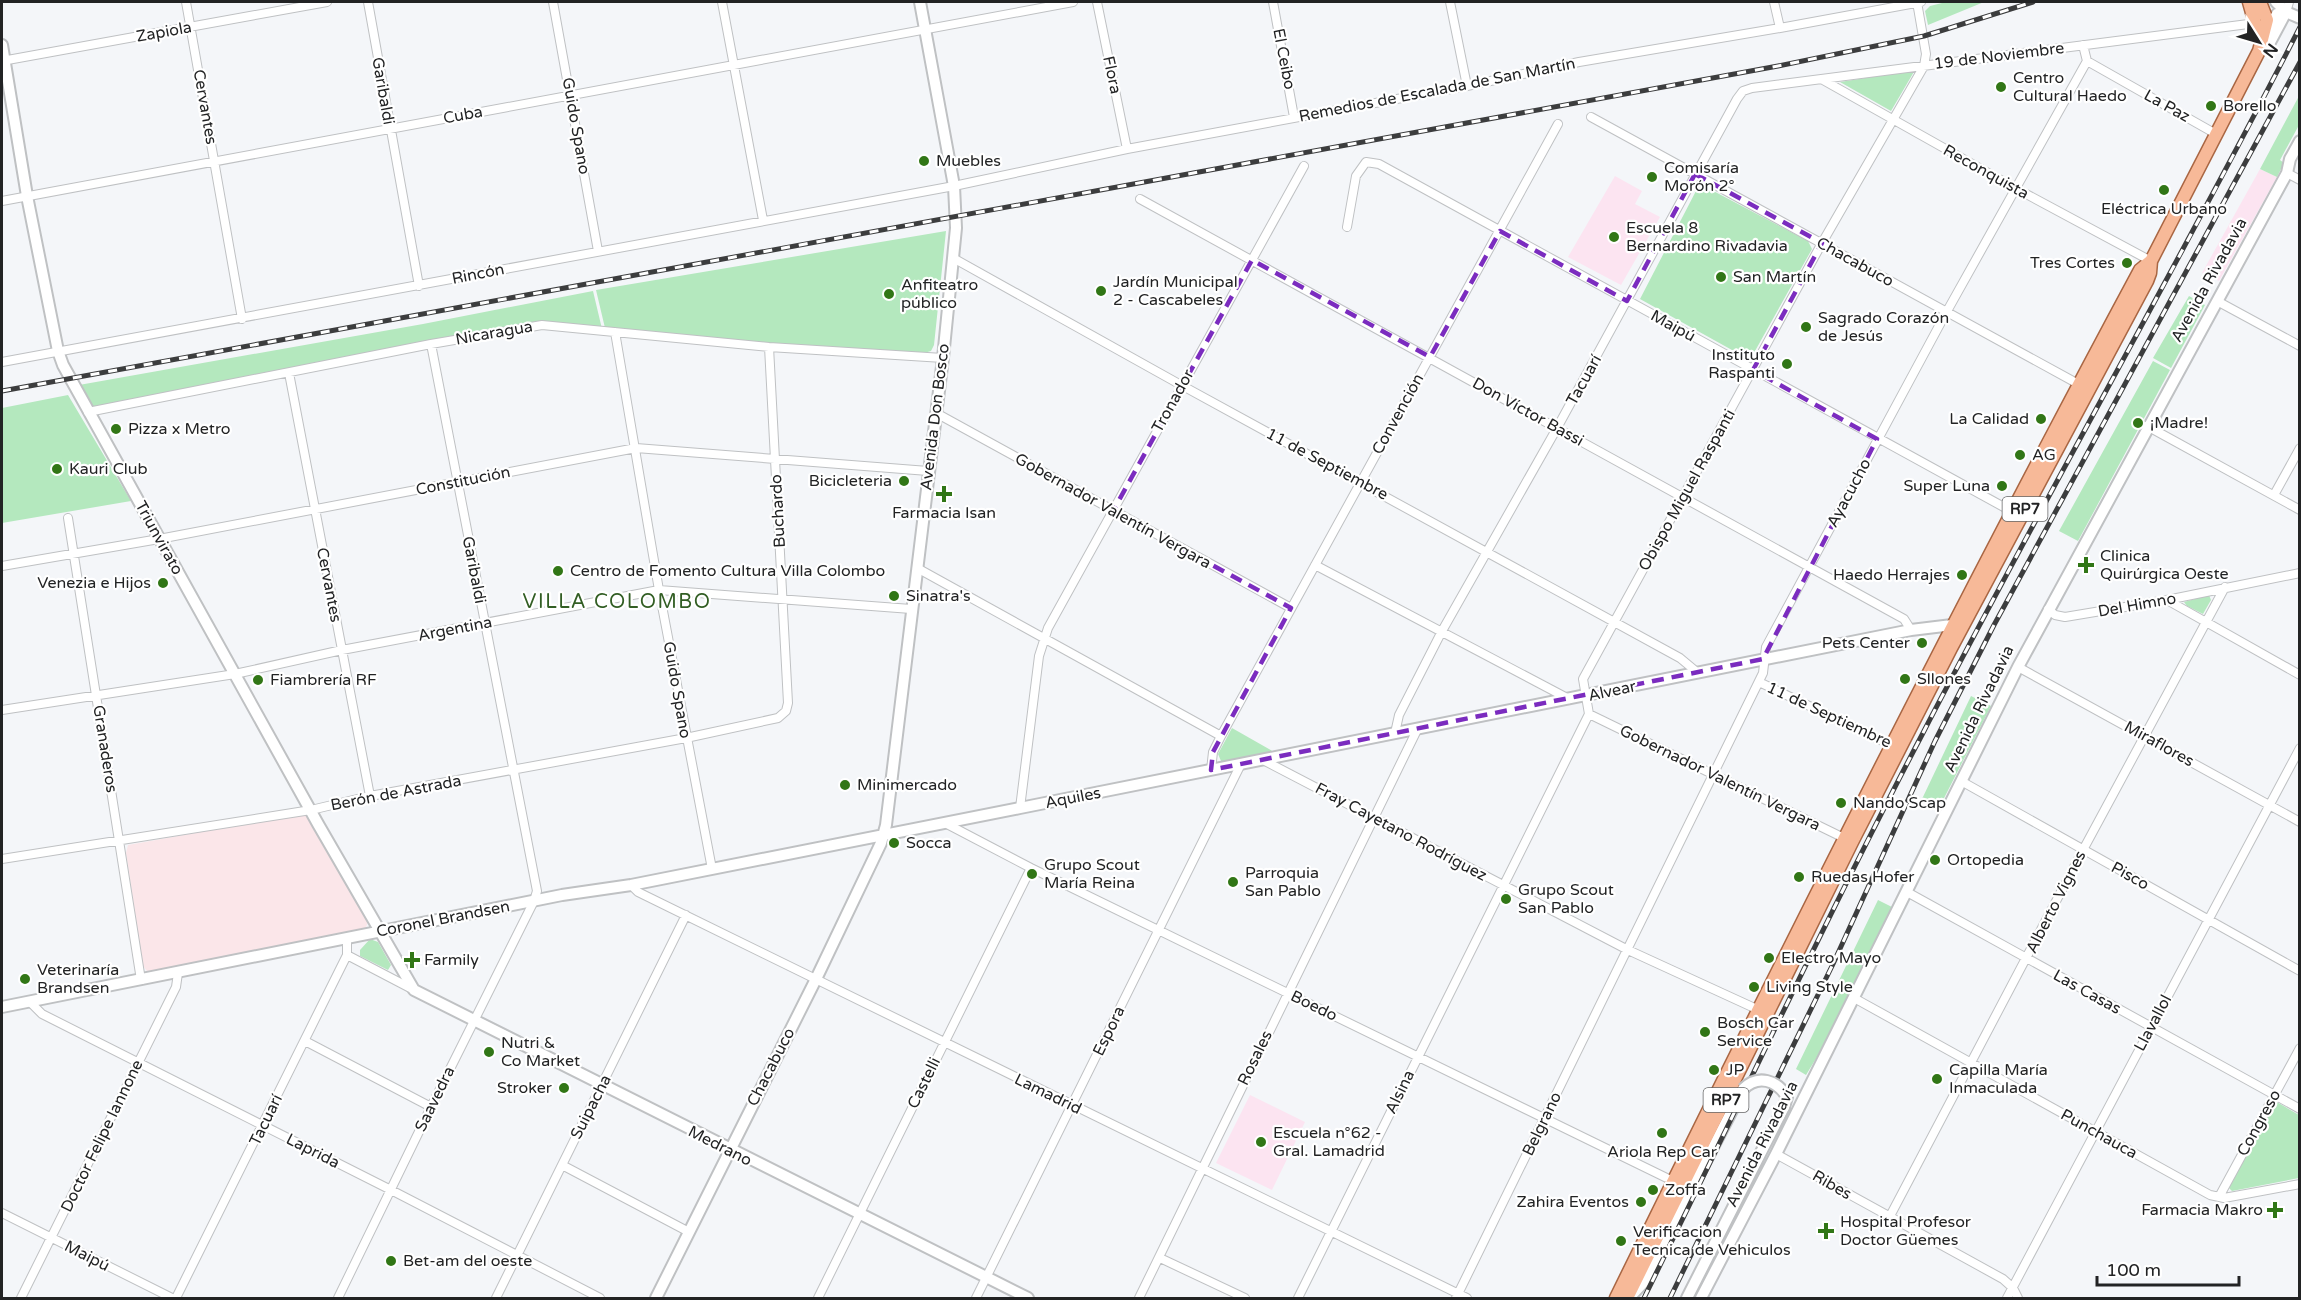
<svg xmlns="http://www.w3.org/2000/svg" width="2301" height="1300" viewBox="0 0 2301 1300" font-family="'Varela Round',sans-serif">
<style>
.industrial{fill:#fbe6e9}
.education{fill:#fce4f1}
.green{fill:#b4e8be}
.lines{fill:none;stroke-linecap:round;stroke-linejoin:round}
.street-casing{stroke:#bfc1c3;stroke-width:10}
.secondary-casing{stroke:#bfc1c3;stroke-width:14}
.primary-casing{stroke:#a96643;stroke-width:15}
.street{stroke:#fff;stroke-width:8}
.secondary{stroke:#fff;stroke-width:10}
.primary{stroke:#f7b998;stroke-width:12}
.rail-casing{stroke:#3c3d3e;stroke-width:5}
.rail{stroke:#fff;stroke-width:3;stroke-dasharray:9;stroke-linecap:butt}
.secondary-bridge-casing{stroke:#bfc1c3;stroke-width:14;stroke-linecap:butt}
.secondary-bridge{stroke:#fff;stroke-width:10}
.marked{fill:none;stroke:#7b2cbf;stroke-width:4.5;stroke-dasharray:12 8;stroke-linejoin:round}
.poi-dot{fill:#317616;stroke:#fff;stroke-width:2}
.labels{text-anchor:middle;dominant-baseline:central;stroke-width:4.5;stroke-linejoin:round;paint-order:stroke}
.shield{fill:#fff;stroke:#646566;stroke-width:1.5}
.shield-label{font-size:15px;font-weight:bold;fill:#222324}
.street-label{font-size:16px;fill:#222324;stroke:#fff}
.poi-label{font-size:16px;fill:#222324;stroke:#fff;text-anchor:start}
.quarter-label{font-size:20px;letter-spacing:1.5px;fill:#325e24;stroke:#fff}
</style>
<rect width="100%" height="100%" fill="#f4f6f9"/>
<path class="industrial" d="M300,814h7l4,4 56,100 1,4 -3,8 -212,43 -6,-2 -4,-5 -17,-113 2,-8z"/>
<path class="education" d="M2260,169l17,8 -58,104 -17,-8z
M1615,176l27,15 -7,13 25,13 -39,68 -53,-28z
M1250,1095l55,27 -33,68 -56,-27z"/>
<path class="green" d="M1946,2h38l-56,23 -3,-14 5,-5z
M1915,70l-24,41 -51,-29z
M2299,96v29l-19,35 4,3 -7,14 -17,-8z
M1704,186l104,55 4,8 -62,111 -110,-61 57,-110z
M946,231l-12,114 -3,6 -7,2 -168,-10 -151,-15 -9,-38z
M593,291l9,38 -66,-7 -445,87 -12,-24 344,-61z
M2189,296l16,9 -34,63 -18,-10z
M2153,361l17,9 -92,171 -19,-10z
M68,395l63,106 -129,22v-115z
M2209,595l2,5 -8,14 -16,-8 -3,-4z
M1971,696l20,10 -52,102 -17,-9z
M1232,728l42,24 -50,10 -3,-1 -3,-7z
M1878,900l14,7 -58,122 -28,46 -10,-6z
M370,939l8,3 13,23 -3,5 -28,-14v-6z
M2275,1101l24,14v63l-67,13 -3,-3z"/>
<g class="lines">
<defs>
<path id="street" d="M186,2l56,317
M368,2l51,284
M553,2l45,249
M722,2l41,218
M1097,2l30,147
M1273,2l21,115
M1450,2l17,84
M1774,2l6,26
M2286,12l3,-10
M2,61l325,-59
M2087,61l129,73
M1823,80l192,108 136,73
M1591,117l491,269
M2287,173l13,7
M1140,199l764,420 7,11
M2,201l1071,-199
M1347,227l9,-51 10,-14 13,2 632,347
M953,258l228,127 499,273 18,15
M2217,301l83,45
M615,332l44,258 53,279
M2,362l952,-176 173,-37 340,-63 112,-24 201,-34 141,-26
M289,373l81,423
M88,412l343,-68 111,-19 227,22 174,11
M936,413l355,195
M2147,426l153,84
M2274,495l26,-47
M68,518l73,462
M1315,565l254,134
M2,566l157,-27 477,-91 292,23
M917,568l304,168
M2167,600l133,75
M2048,609l7,6 10,2 102,-17 133,-27
M2018,667l282,155
M1759,682l134,64
M2,710l233,-36 107,-24 317,-60 252,19
M1589,714l257,125
M1395,733l4,-18 43,-84 115,-203 180,-329 6,-8 9,-3 504,-65
M1263,760l365,190 133,61
M1211,770l2,-18 8,-16 337,-612
M1961,781l339,190
M1020,808l19,-152 9,-28 256,-462
M945,823l86,45 646,315
M2,859l309,-49 59,-14 316,-58 92,-20 8,-7 2,-8 -19,-356
M631,885l7,7 829,406
M1907,892l393,217
M347,955l67,35
M1854,998l356,197 14,3 76,-14
M30,1002l12,12 349,176 209,108
M305,1041l126,66
M1776,1154l227,125 10,9 5,10
M562,1165l127,67
M2219,1197l81,-149
M2,1213l170,85
M1889,1218l194,-368 142,-263
M1160,1258l85,40
M21,1298l155,-311 2,-14
M176,1298l171,-343v-17
M338,1298l93,-191 103,-206 3,-10 -106,-547
M496,1298l190,-383
M818,1298l213,-430
M976,1298l265,-534
M1139,1298l278,-568
M1298,1298l291,-584 -6,-35 239,-436 102,-177 2,-12 -9,-52
M1456,1298l307,-625 3,-26 180,-334 141,-252 -4,-16
M2007,1298l293,-550"/>
<path id="secondary" d="M2276,2l10,10 14,6
M2266,34l11,-20 9,-2
M2,45l25,151 31,155 5,14 255,459 96,166 614,308
M2259,51l9,-5 18,-34
M2,1007l560,-112 69,-10 389,-77 891,-178 41,-5 6,2
M656,1298l160,-319 65,-136 5,-18 57,-467 13,-130 -2,-42 -34,-184
M1629,1298l14,-15 100,-194
M1687,1298l97,-191
M1701,1298l75,-144 242,-487 269,-494 3,-14 10,-18"/>
<path id="primary" d="M2249,2l11,39
M1616,1298c169,-345 342,-689 524,-1028l11,-9 108,-210 8,-31 -7,-18
M1627,1298l225,-456 99,-194 196,-367 3,-8 1,-12"/>
</defs>
<use href="#street" class="street-casing"/>
<use href="#secondary" class="secondary-casing"/>
<use href="#primary" class="primary-casing"/>
<use href="#street" class="street"/>
<use href="#secondary" class="secondary"/>
<use href="#primary" class="primary"/>
<defs>
<path id="rail" d="M2,391l1776,-325 146,-30 109,-34
M1644,1298c93,-189 182,-380 280,-567 122,-236 255,-467 376,-704
M1670,1298l163,-334 102,-223 59,-116 306,-563"/>
</defs>
<use href="#rail" class="rail-casing"/>
<use href="#rail" class="rail"/>
<defs>
<path id="secondary-bridge" d="M1743,1089c15,-15 34,-9 44,8l-3,10"/>
</defs>
<use href="#secondary-bridge" class="secondary-bridge-casing"/>
<use href="#secondary-bridge" class="secondary-bridge"/>
</g>
<path class="marked" d="M1695,174l127,69 -69,127 124,69 -114,220 -552,111 2,-18 78,-144 -178,-97 139,-251 178,97 70,-126 127,70z"/>
<g class="poi-dot">
<circle cx="2001" cy="87" r="6"/>
<circle cx="2211" cy="106" r="6"/>
<circle cx="924" cy="161" r="6"/>
<circle cx="1652" cy="177" r="6"/>
<circle cx="2164" cy="190" r="6"/>
<circle cx="1614" cy="237" r="6"/>
<circle cx="2127" cy="263" r="6"/>
<circle cx="1721" cy="277" r="6"/>
<circle cx="1101" cy="291" r="6"/>
<circle cx="889" cy="294" r="6"/>
<circle cx="1806" cy="327" r="6"/>
<circle cx="1787" cy="364" r="6"/>
<circle cx="2041" cy="419" r="6"/>
<circle cx="2138" cy="423" r="6"/>
<circle cx="116" cy="429" r="6"/>
<circle cx="2020" cy="455" r="6"/>
<circle cx="57" cy="469" r="6"/>
<circle cx="904" cy="481" r="6"/>
<circle cx="2002" cy="486" r="6"/>
<path d="M941 485h6v6h6v6h-6v6h-6v-6h-6v-6h6z"/>
<path d="M2083 556h6v6h6v6h-6v6h-6v-6h-6v-6h6z"/>
<circle cx="558" cy="571" r="6"/>
<circle cx="1962" cy="575" r="6"/>
<circle cx="163" cy="583" r="6"/>
<circle cx="894" cy="596" r="6"/>
<circle cx="1922" cy="643" r="6"/>
<circle cx="1905" cy="679" r="6"/>
<circle cx="258" cy="680" r="6"/>
<circle cx="845" cy="785" r="6"/>
<circle cx="1841" cy="803" r="6"/>
<circle cx="894" cy="843" r="6"/>
<circle cx="1935" cy="860" r="6"/>
<circle cx="1032" cy="874" r="6"/>
<circle cx="1799" cy="877" r="6"/>
<circle cx="1233" cy="882" r="6"/>
<circle cx="1506" cy="899" r="6"/>
<circle cx="1769" cy="958" r="6"/>
<path d="M409 951h6v6h6v6h-6v6h-6v-6h-6v-6h6z"/>
<circle cx="25" cy="979" r="6"/>
<circle cx="1754" cy="987" r="6"/>
<circle cx="1705" cy="1032" r="6"/>
<circle cx="489" cy="1052" r="6"/>
<circle cx="1714" cy="1070" r="6"/>
<circle cx="1937" cy="1079" r="6"/>
<circle cx="564" cy="1088" r="6"/>
<circle cx="1662" cy="1133" r="6"/>
<circle cx="1261" cy="1142" r="6"/>
<circle cx="1653" cy="1190" r="6"/>
<circle cx="1641" cy="1202" r="6"/>
<path d="M2272 1201h6v6h6v6h-6v6h-6v-6h-6v-6h6z"/>
<path d="M1823 1222h6v6h6v6h-6v6h-6v-6h-6v-6h6z"/>
<circle cx="1621" cy="1241" r="6"/>
<circle cx="391" cy="1261" r="6"/>
</g>
<g class="labels">
<g class="shield">
<rect x="2002.5" y="497" width="45" height="24" rx="4.5"/>
<rect x="1703.5" y="1088" width="45" height="24" rx="4.5"/>
</g>
<g class="shield-label">
<text x="2025" y="509">RP7</text>
<text x="1726" y="1100">RP7</text>
</g>
<g class="street-label">
<text transform="translate(164 32) rotate(-10)">Zapiola</text>
<text transform="translate(1999 56) rotate(-7)">19 de Noviembre</text>
<text transform="translate(1284 59) rotate(79)">El Ceibo</text>
<text transform="translate(1112 75) rotate(78)">Flora</text>
<text transform="translate(1437 90) rotate(-11)">Remedios de Escalada de San Martín</text>
<text transform="translate(383 91) rotate(80)">Garibaldi</text>
<text transform="translate(2167 106) rotate(29)">La Paz</text>
<text transform="translate(205 107) rotate(80)">Cervantes</text>
<text transform="translate(463 115) rotate(-10)">Cuba</text>
<text transform="translate(576 126) rotate(80)">Guido Spano</text>
<text transform="translate(1986 172) rotate(29)">Reconquista</text>
<text transform="translate(1855 262) rotate(29)">Chacabuco</text>
<text transform="translate(478 274) rotate(-11)">Rincón</text>
<text transform="translate(2209 280) rotate(-61)">Avenida Rivadavia</text>
<text transform="translate(1673 326) rotate(29)">Maipú</text>
<text transform="translate(494 333) rotate(-10)">Nicaragua</text>
<text transform="translate(1584 380) rotate(-61)">Tacuarí</text>
<text transform="translate(1173 401) rotate(-61)">Tronador</text>
<text transform="translate(1528 412) rotate(29)">Don Víctor Bassi</text>
<text transform="translate(1398 414) rotate(-61)">Convención</text>
<text transform="translate(935 417) rotate(-83)">Avenida Don Bosco</text>
<text transform="translate(1327 464) rotate(28)">11 de Septiembre</text>
<text transform="translate(463 481) rotate(-11)">Constitución</text>
<text transform="translate(1687 490) rotate(-61)">Obispo Miguel Raspanti</text>
<text transform="translate(1849 493) rotate(-62)">Ayacucho</text>
<text transform="translate(778 511) rotate(-93)">Buchardo</text>
<text transform="translate(1113 511) rotate(29)">Gobernador Valentín Vergara</text>
<text transform="translate(159 538) rotate(61)">Triunvirato</text>
<text transform="translate(474 570) rotate(79)">Garibaldi</text>
<text transform="translate(329 585) rotate(79)">Cervantes</text>
<text transform="translate(2137 605) rotate(-10)">Del Himno</text>
<text transform="translate(455 629) rotate(-11)">Argentina</text>
<text transform="translate(677 690) rotate(80)">Guido Spano</text>
<text transform="translate(1612 691) rotate(-12)">Alvear</text>
<text transform="translate(1979 709) rotate(-64)">Avenida Rivadavia</text>
<text transform="translate(1829 715) rotate(25)">11 de Septiembre</text>
<text transform="translate(2159 744) rotate(29)">Miraflores</text>
<text transform="translate(105 749) rotate(81)">Granaderos</text>
<text transform="translate(1720 778) rotate(26)">Gobernador Valentín Vergara</text>
<text transform="translate(396 793) rotate(-11)">Berón de Astrada</text>
<text transform="translate(1073 798) rotate(-11)">Aquiles</text>
<text transform="translate(1401 832) rotate(28)">Fray Cayetano Rodríguez</text>
<text transform="translate(2130 876) rotate(29)">Pisco</text>
<text transform="translate(2056 902) rotate(-63)">Alberto Vignes</text>
<text transform="translate(443 919) rotate(-11)">Coronel Brandsen</text>
<text transform="translate(2087 992) rotate(29)">Las Casas</text>
<text transform="translate(1314 1006) rotate(26)">Boedo</text>
<text transform="translate(2153 1023) rotate(-62)">Llavallol</text>
<text transform="translate(1109 1031) rotate(-64)">Espora</text>
<text transform="translate(1255 1058) rotate(-64)">Rosales</text>
<text transform="translate(771 1067) rotate(-63)">Chacabuco</text>
<text transform="translate(924 1083) rotate(-64)">Castelli</text>
<text transform="translate(1400 1092) rotate(-64)">Alsina</text>
<text transform="translate(1048 1094) rotate(26)">Lamadrid</text>
<text transform="translate(435 1099) rotate(-64)">Saavedra</text>
<text transform="translate(591 1107) rotate(-63)">Suipacha</text>
<text transform="translate(266 1120) rotate(-64)">Tacuarí</text>
<text transform="translate(2259 1123) rotate(-61)">Congreso</text>
<text transform="translate(1542 1124) rotate(-64)">Belgrano</text>
<text transform="translate(2099 1134) rotate(29)">Punchauca</text>
<text transform="translate(102 1136) rotate(-64)">Doctor Felipe Iannone</text>
<text transform="translate(1762 1144) rotate(-63)">Avenida Rivadavia</text>
<text transform="translate(720 1146) rotate(27)">Medrano</text>
<text transform="translate(313 1151) rotate(27)">Laprida</text>
<text transform="translate(1832 1185) rotate(30)">Ribes</text>
<text transform="translate(87 1256) rotate(27)">Maipú</text>
</g>
<g class="poi-label">
<text x="2013" y="78">Centro<tspan x="2013" dy="18">Cultural Haedo</tspan></text>
<text x="2223" y="106">Borello</text>
<text x="936" y="161">Muebles</text>
<text x="1664" y="168">Comisaría<tspan x="1664" dy="18">Morón 2°</tspan></text>
<text x="2164" y="209" text-anchor="middle">Eléctrica Urbano</text>
<text x="1626" y="228">Escuela 8<tspan x="1626" dy="18">Bernardino Rivadavia</tspan></text>
<text x="2115" y="263" text-anchor="end">Tres Cortes</text>
<text x="1733" y="277">San Martín</text>
<text x="1113" y="282">Jardín Municipal<tspan x="1113" dy="18">2 - Cascabeles</tspan></text>
<text x="901" y="285">Anfiteatro<tspan x="901" dy="18">público</tspan></text>
<text x="1818" y="318">Sagrado Corazón<tspan x="1818" dy="18">de Jesús</tspan></text>
<text x="1775" y="355" text-anchor="end">Instituto<tspan x="1775" dy="18">Raspanti</tspan></text>
<text x="2029" y="419" text-anchor="end">La Calidad</text>
<text x="2150" y="423">¡Madre!</text>
<text x="128" y="429">Pizza x Metro</text>
<text x="2032" y="455">AG</text>
<text x="69" y="469">Kauri Club</text>
<text x="892" y="481" text-anchor="end">Bicicleteria</text>
<text x="1990" y="486" text-anchor="end">Super Luna</text>
<text x="944" y="513" text-anchor="middle">Farmacia Isan</text>
<text x="2100" y="556">Clinica<tspan x="2100" dy="18">Quirúrgica Oeste</tspan></text>
<text x="570" y="571">Centro de Fomento Cultura Villa Colombo</text>
<text x="1950" y="575" text-anchor="end">Haedo Herrajes</text>
<text x="151" y="583" text-anchor="end">Venezia e Hijos</text>
<text x="906" y="596">Sinatra's</text>
<text x="1910" y="643" text-anchor="end">Pets Center</text>
<text x="1917" y="679">Sllones</text>
<text x="270" y="680">Fiambrería RF</text>
<text x="857" y="785">Minimercado</text>
<text x="1853" y="803">Nando Scap</text>
<text x="906" y="843">Socca</text>
<text x="1947" y="860">Ortopedia</text>
<text x="1044" y="865">Grupo Scout<tspan x="1044" dy="18">María Reina</tspan></text>
<text x="1245" y="873">Parroquia<tspan x="1245" dy="18">San Pablo</tspan></text>
<text x="1811" y="877">Ruedas Hofer</text>
<text x="1518" y="890">Grupo Scout<tspan x="1518" dy="18">San Pablo</tspan></text>
<text x="1781" y="958">Electro Mayo</text>
<text x="424" y="960">Farmily</text>
<text x="37" y="970">Veterinaría<tspan x="37" dy="18">Brandsen</tspan></text>
<text x="1766" y="987">Living Style</text>
<text x="1717" y="1023">Bosch Car<tspan x="1717" dy="18">Service</tspan></text>
<text x="501" y="1043">Nutri &amp;<tspan x="501" dy="18">Co Market</tspan></text>
<text x="1726" y="1070">JP</text>
<text x="1949" y="1070">Capilla María<tspan x="1949" dy="18">Inmaculada</tspan></text>
<text x="552" y="1088" text-anchor="end">Stroker</text>
<text x="1273" y="1133">Escuela n°62 -<tspan x="1273" dy="18">Gral. Lamadrid</tspan></text>
<text x="1662" y="1152" text-anchor="middle">Ariola Rep Car</text>
<text x="1665" y="1190">Zoffa</text>
<text x="1629" y="1202" text-anchor="end">Zahira Eventos</text>
<text x="2263" y="1210" text-anchor="end">Farmacia Makro</text>
<text x="1840" y="1222">Hospital Profesor<tspan x="1840" dy="18">Doctor Güemes</tspan></text>
<text x="1633" y="1232">Verificacion<tspan x="1633" dy="18">Tecnica de Vehiculos</tspan></text>
<text x="403" y="1261">Bet-am del oeste</text>
</g>
<g class="quarter-label">
<text x="617" y="602">VILLA COLOMBO</text>
</g>
</g>
<rect width="2301" height="1300" fill="none" stroke="#222324" stroke-width="6"/>
<g transform="translate(2259 42) rotate(127)" stroke="#ffffff" stroke-width="4.5" paint-order="stroke">
<path d="M0-4.5L10 22L0 15L-10 22Z" fill="#222324"/>
<text y="-9" font-size="16" font-weight="bold" text-anchor="middle" fill="#222324">N</text>
</g>
<path d="M2097 1276v9h142v-9" fill="none" stroke="#222324" stroke-width="3"/>
<text x="2106" y="1276" font-size="18" fill="#222324" stroke="#ffffff" stroke-width="4.5" paint-order="stroke">100 m</text>
</svg>
